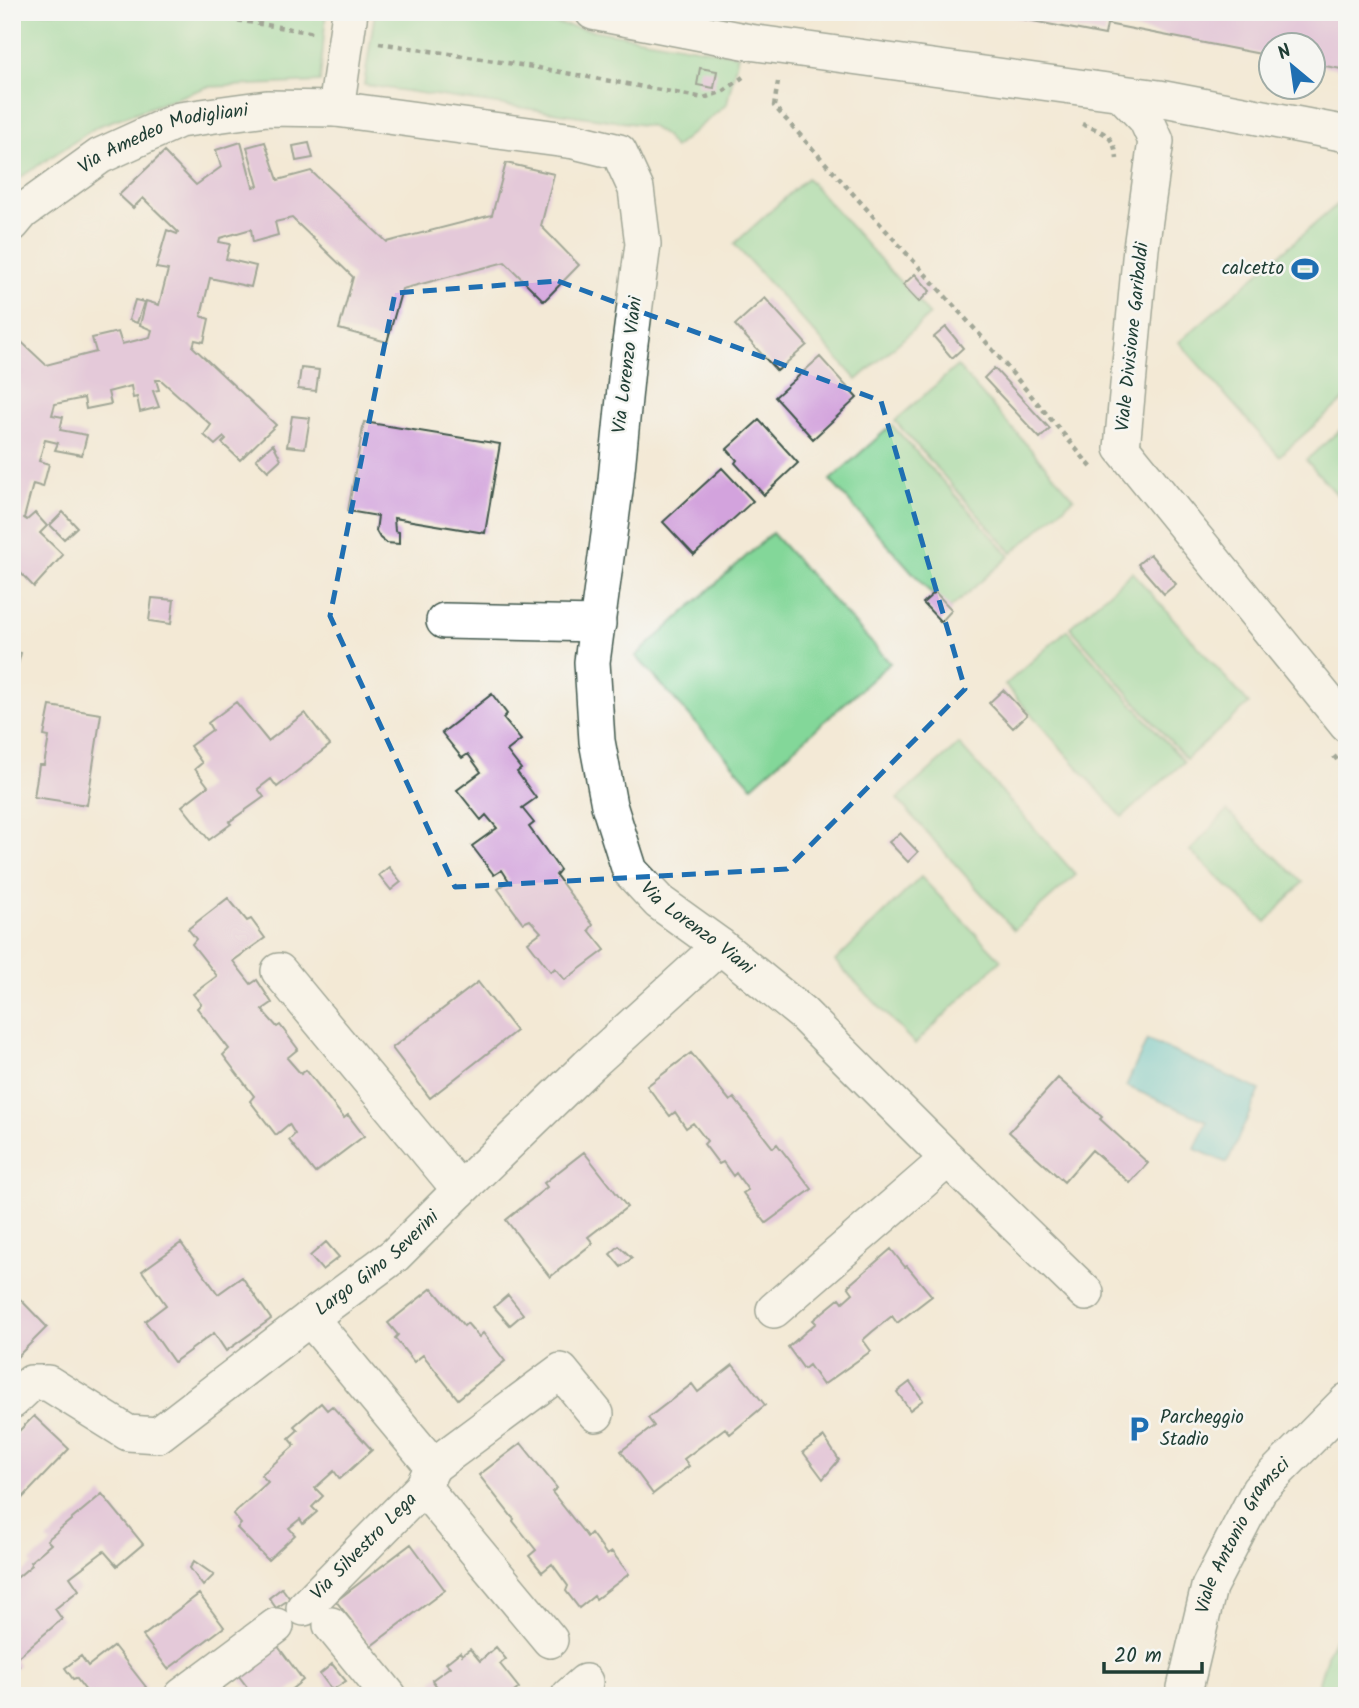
<svg xmlns="http://www.w3.org/2000/svg" width="1359" height="1708" viewBox="0 0 1359 1708" font-family="Kalam,sans-serif">
<style>
.green{fill:#83d799;stroke:#518a66;stroke-width:2}
.water{fill:#5bc8d0;stroke:#3d8282;stroke-width:2}
.building{fill:#d3a3dd}
.lines{fill:none;stroke-linecap:round;stroke-linejoin:round}
.minor-casing{stroke:#3f574c;stroke-width:38}
.path{stroke:#3f574c;stroke-width:4.5;stroke-dasharray:5 5;stroke-linecap:butt}
.minor{stroke:#fff;stroke-width:35}
.marked{fill:none;stroke:#1f6fb2;stroke-width:5;stroke-dasharray:14 9;stroke-linejoin:round}
.labels{text-anchor:middle;dominant-baseline:central;stroke-width:5;stroke-linejoin:round;paint-order:stroke}
.street-label{font-size:19px;fill:#1f3d34;stroke:#f6f6f2}
.poi-label{font-size:19px;fill:#1f3d34;stroke:#f6f6f2;text-anchor:end}
</style>
<rect width="100%" height="100%" fill="#f6f6f2"/>
<filter id="ink" filterUnits="userSpaceOnUse"><feTurbulence type="fractalNoise" baseFrequency=".0143" numOctaves="2"/><feDisplacementMap in="SourceGraphic" scale="14" xChannelSelector="R" yChannelSelector="G"/><feConvolveMatrix kernelMatrix="1 2 1 2 8 2 1 2 1" color-interpolation-filters="sRGB"/></filter>
<filter id="wash" filterUnits="userSpaceOnUse"><feTurbulence type="fractalNoise" baseFrequency=".00686" numOctaves="4" result="noise"/><feDisplacementMap in="SourceGraphic" scale="28" xChannelSelector="R" yChannelSelector="G"/><feGaussianBlur stdDeviation="1.57" result="paint"/><feColorMatrix in="noise" values="0 0 0 0 0 0 0 0 0 0 0 0 0 0 0 0 0 1.4 0 .05"/><feComposite in="paint" operator="in"/></filter>
<g filter="url(#wash)">
<rect width="100%" height="100%" fill="#f3e9d6"/>
<path class="green" d="M12,12h314l-6,70 -113,5 -109,39 -86,57z
M375,12h111l252,43 -11,49 -53,44 -9,-12 -15,-10 -286,-41z
M807,178l123,137 -73,65 -123,-136z
M1347,196v201l-68,59 -100,-114z
M957,366l117,132 -62,55 -117,-132z
M1347,424v82l-41,-46z
M892,425l118,131 -63,55 -117,-131z
M772,533l118,130 -138,123 -116,-130z
M1132,572l117,132 -63,55 -116,-132z
M1067,630l117,132 -62,55 -117,-132z
M959,744l117,131 -62,55 -117,-131z
M1227,811l76,71 -37,40 -76,-71z
M921,877l80,83 -86,84 -80,-83z
M1347,1613v83h-32l13,-44z"/>
<path class="water" d="M1147,1040l113,50 -33,73 -32,-14 12,-28 -81,-35z"/>
<g id="blocks">
<path class="building" d="M1001,12h346v58l-33,-6v-18h-43v10l-164,-32 -2,11 -104,-20z
M700,68l17,3 -3,17 -17,-3z
M241,142l12,45 5,-1 -11,-39 18,-5 13,38 33,-9 76,71 105,-27 14,-52 48,11 -13,52 38,39 -35,36 -39,-39 -103,27 -15,53 -48,-13 14,-52 -61,-59 -17,4 3,13 -25,7 -2,-13 -31,9 -1,4 11,2 -4,15 30,7 -5,21 -41,-9 -9,38 8,3 -5,23 -9,-2 -2,7 83,78 -36,35 -18,-17 4,-4 -2,-2 -9,8 -11,-10 7,-10 -50,-45h-5l3,10 -6,1 6,16 -19,5 -3,-15 -4,1 -2,-12 -23,6 3,12 -25,5 -2,-11 -29,6 -3,11 11,2 -3,13 27,5 -5,20 -27,-5 3,-7 -13,-3 -6,21 10,3 -6,23 -10,-3 -9,34 3,2 8,-7 12,13 -7,7 23,22 -29,32 -17,-18 -5,4v-240l34,32 50,-13 -4,-14 26,-6 4,12 28,-7 2,-7 -12,-5 6,-24 13,4 9,-35 -12,-2 11,-38 10,4 1,-2 -35,-34 -10,10 -14,-13 45,-43 32,33 25,-18 -5,-17z
M309,143l4,15 -17,3 -3,-15z
M915,274l15,17 -11,11 -16,-17z
M765,298l42,47 -30,26 -42,-46z
M135,300l9,2 -7,21 -8,-3z
M946,327l17,21 -11,10 -18,-21z
M820,357l37,41 -44,41 -38,-42z
M301,368l18,2 -3,21 -18,-2z
M994,368l56,61 -10,9 -56,-60z
M292,416l18,2 -5,30 -18,-2z
M759,420l39,43 -34,32 -29,-32 2,-3 -10,-11z
M364,422l136,22 -15,89 -91,-15 1,13 4,1v12l-13,-1 -6,-5 -4,-7 2,-15 -30,-5z
M273,444l8,15 -13,12 -12,-12z
M722,468l31,33 -59,54 -31,-33z
M63,512l14,15 -13,12 -14,-14z
M1150,554l26,30 -12,10 -26,-30z
M935,592l17,18 -11,12 -18,-19z
M152,598l22,2 -3,24 -22,-3z
M12,651l9,2 -8,31h-1z
M1003,690l24,25 -14,13 -24,-25z
M492,694l15,20 -4,4 18,22 -14,11 14,18 -4,3 19,26 -14,10 12,15 -5,4 31,43 -4,5 37,50 -4,5 16,20 -40,30 -10,-12 -4,4 -23,-30 13,-10 -11,-12 -7,3 -25,-34 11,-8 -7,-11 -8,5 -22,-29 25,-18 -11,-13 -5,5 -24,-30 24,-18 -13,-18 -6,4 -20,-25z
M236,702l32,39 37,-28 25,32 -53,42 -6,-8 -13,10 6,8 -35,25 2,2 -22,16 -27,-34 26,-20 -13,-17 7,-6 -12,-17 22,-16 -4,-7z
M50,706l51,8 -14,91 -53,-8 5,-32h5l5,-28 -5,-1z
M900,833l18,19 -10,10 -19,-20z
M389,867l12,15 -10,8 -12,-15z
M228,898l19,23 4,-2 14,19 -32,23 18,23 6,-4 15,23 -10,7 15,17 3,-2 18,24 -11,9 14,16 5,-4 38,48 4,-3 16,21 -49,37 -26,-33 6,-6 -6,-10 -13,11 -26,-34 4,-5 -31,-41 6,-6 -32,-41 4,-4 -8,-10 24,-18 -25,-32 4,-5 -8,-10z
M478,982l38,49 -86,67 -38,-50z
M691,1053l39,48 4,-3 39,50 4,-4 35,45 -46,34 -23,-30 5,-3 -12,-17 -3,3 -10,-14 -4,2 -15,-20 3,-3 -14,-18 -7,5 -11,-16 -5,4 -23,-30z
M1058,1078l44,39 -2,2 48,44 -18,20 -38,-33 -28,32 -55,-50z
M584,1152l43,55 -39,30 5,6 -43,34 -44,-57 41,-33 -3,-4z
M326,1242l13,15 -17,13 -12,-14z
M181,1243l37,51 24,-17 29,42 -45,32 -12,-18 -40,29 -29,-41 21,-16 -24,-34z
M619,1246l13,12 -11,9 -11,-13z
M891,1249l14,18 2,-1 25,30 -35,27 -5,-7 -20,16 -9,8 8,11 -48,34 -14,-20 -5,4 -16,-22 28,-24 -3,-3 27,-22 3,4 10,-9 -5,-7z
M432,1288l32,38 3,-3 12,14 4,-4 22,28 -47,38 -35,-44 -9,7 -19,-24 3,-3 -10,-12z
M508,1295l15,19 -13,11 -16,-18z
M12,1299l4,4 4,-4 27,28 -35,35z
M733,1365l32,40 -35,29 -5,-6 -41,31 5,7 -36,28 -32,-43 33,-25 -6,-8 44,-34 6,8z
M910,1382l13,18 -13,10 -13,-18z
M321,1403l6,7 5,-4 40,44 -32,29 -6,-8 -19,17 8,8 -11,11 5,5 -14,12 -3,-5 -11,9 6,7 -27,25 -31,-32 4,-4 -8,-10 35,-32 -7,-7 34,-30 -6,-7 9,-8 -4,-4z
M34,1416l35,33 -57,60v-71z
M824,1437l15,23 -16,19 -20,-27z
M521,1443l36,45 -5,4 33,42 2,3 4,-4 16,22 5,-3 17,22 -33,25 -2,-3 -15,12 -13,-17 2,-5 -16,-22 -10,8 -13,-16 7,-6 -23,-29 1,-2 -2,-2 -33,-42z
M102,1494l41,50 -26,22 -13,-15 -34,26 9,13 -24,19 7,10 -48,41 5,6 -7,5v-89l20,-17 -2,-3 21,-18 -4,-4z
M411,1544l34,46 -74,56 -35,-45z
M194,1561l20,14 -11,11 -13,-18z
M282,1588l8,11 -14,9 -7,-10z
M199,1594l25,33 -56,42 -25,-33z
M277,1645l26,35 -20,16h-29l-16,-21z
M114,1646l32,41 -12,9h-44l-14,-18 -3,1 -8,-11 16,-12 7,10z
M496,1647l10,12 -6,5 19,24 -10,8h-65l-12,-16 18,-13 -4,-4 14,-11 2,3 8,-6 10,12z
M332,1664l14,17 -14,9 -12,-16z"/>
</g>
</g>
<g filter="url(#ink)">
<use href="#blocks" fill-opacity="0" stroke="#3f574c" stroke-width="2"/>
<g class="lines">
<defs>
<g id="minor">
<path d="M593,12l156,30 410,56 188,36"/>
<path d="M1121,93l25,26 10,22 -15,107 -19,200 225,277"/>
<path id="s1" d="M336,109l238,32 45,11 17,37 7,55 -15,114 -13,132 -23,172 5,79 12,64 21,66 29,31 61,44 82,67 146,146 138,134"/>
<path id="s2" d="M12,224l10,-12 78,-56 79,-36 88,-12 69,1 14,-97"/>
<path d="M444,621l154,3"/>
<path d="M279,971l181,219"/>
<path d="M774,1310l174,-151"/>
<path d="M310,1318l123,148 128,-95 35,43"/>
<path id="s3" d="M12,1401l19,-18h17l80,50 30,2 152,-117 85,-63 65,-65 128,-124 132,-120"/>
<path d="M433,1466l-10,21 127,153"/>
<path id="s4" d="M304,1608l119,-121"/>
<path d="M331,1625l58,71"/>
<path d="M182,1696l94,-70"/>
<path d="M569,1696l16,-14"/>
<path id="s5" d="M1184,1696l1,-8 24,-101 50,-97 88,-89"/>
</g>
</defs>
<use href="#minor" class="minor-casing"/>
<path class="path" d="M188,12l127,21
M379,43l154,24 171,31 20,-7 19,-14
M778,82l-4,24 207,230 111,132
M1082,124c21,8 32,10 35,35
M1334,756l13,16"/>
<use href="#minor" class="minor"/>
</g>
</g>
<path d="M0 0H1359V1708H0ZM558,281l323,120 84,288 -178,180 -332,18 -125,-271 65,-323z" fill="#f3e9d6" fill-opacity=".55" fill-rule="evenodd"/>
<path class="marked" d="M558,281l323,120 84,288 -178,180 -332,18 -125,-271 65,-323z"/>
<defs>
<symbol id="stadium-bare" viewBox="-9 -9 18 18"><path d="M0-5a6.5 5 0 1 0 0 10a6.5 5 0 1 0 0-10ZM-3.5-1.8h7v3.6h-7Z" fill="#1f6fb2" stroke="#f6f6f2" stroke-width="2.5" paint-order="stroke"/></symbol>
<symbol id="parking-bare" viewBox="-9 -9 18 18"><path d="M-3.5-5.5H1a3.5 3.5 0 0 1 0 7H-1V5.5H-3.5ZM-1-3.4V-.6H.8a1.4 1.4 0 0 0 0-2.8Z" fill="#1f6fb2" stroke="#f6f6f2" stroke-width="2.5" paint-order="stroke"/></symbol>
</defs>
<g fill-rule="evenodd">
<use href="#stadium-bare" x="1286" y="250" width="38" height="38"/>
<use href="#parking-bare" x="1120" y="1410" width="38" height="38"/>
</g>
<g class="labels">
<g class="street-label">
<text stroke="none"><textPath href="#s2" startOffset="178">Via Amedeo Modigliani</textPath></text>
<text transform="translate(1133 337) rotate(-84)">Viale Divisione Garibaldi</text>
<text transform="translate(628 365) rotate(-83)">Via Lorenzo Viani</text>
<text stroke="none"><textPath href="#s1" startOffset="1106">Via Lorenzo Viani</textPath></text>
<text stroke="none"><textPath href="#s3" startOffset="446">Largo Gino Severini</textPath></text>
<text stroke="none"><textPath href="#s5" startOffset="173">Viale Antonio Gramsci</textPath></text>
<text stroke="none"><textPath href="#s4" startOffset="86">Via Silvestro Lega</textPath></text>
</g>
<g class="poi-label">
<text x="1284" y="269">calcetto</text>
<text x="1160" y="1418" text-anchor="start">Parcheggio<tspan x="1160" dy="22">Stadio</tspan></text>
</g>
</g>
<rect width="1359" height="1708" fill="none" stroke="#f6f6f2" stroke-width="42"/>
<g transform="translate(1292 66) rotate(331)"><circle r="33" fill="#f6f6f2" stroke="#a0aca6" stroke-width="2"/>
<path d="M0-5L12 26L0 18L-12 26Z" fill="#1f6fb2"/>
<text y="-10" font-size="19" font-weight="bold" text-anchor="middle" fill="#1f3d34">N</text>
</g>
<path d="M1104 1662v10h98v-10" fill="none" stroke="#1f3d34" stroke-width="3.5"/>
<text x="1114" y="1662" font-size="21" fill="#1f3d34" stroke="#f6f6f2" stroke-width="5" paint-order="stroke">20 m</text>
</svg>
